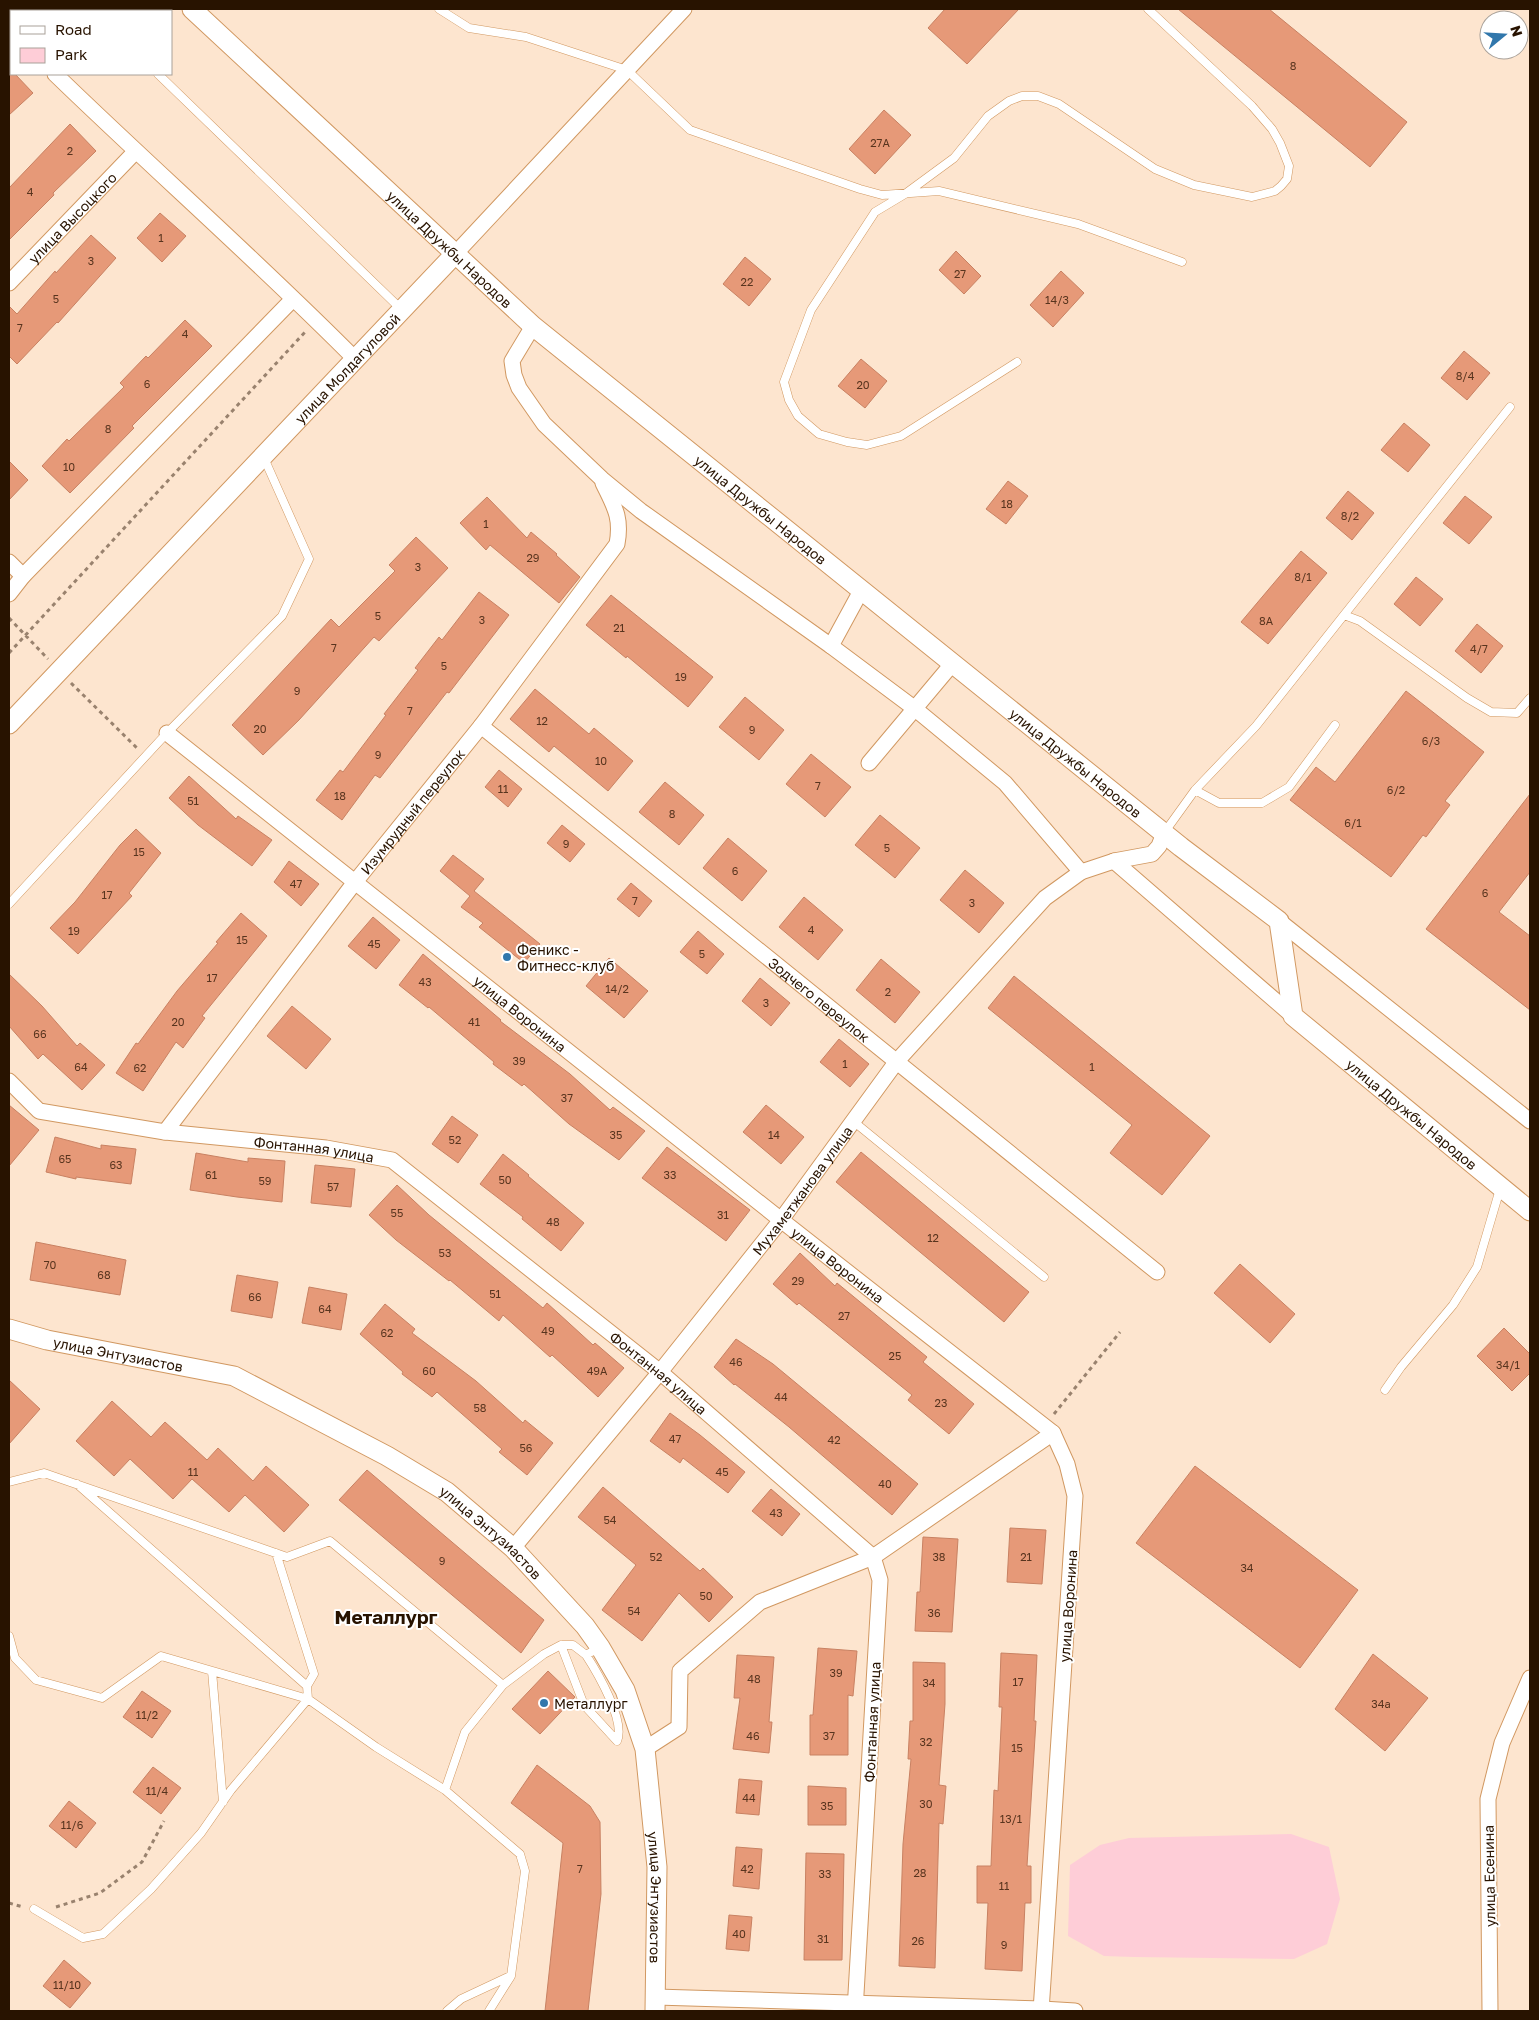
<svg xmlns="http://www.w3.org/2000/svg" width="1539" height="2020" viewBox="0 0 1539 2020" font-family="'Golos Text',sans-serif">
<style>
.green{fill:#fecdd7}
.building{fill:#e69978;stroke:#c88162}
.lines{fill:none;stroke-linecap:round;stroke-linejoin:round}
.service-casing{stroke:#d19861;stroke-width:9}
.minor-casing{stroke:#d19861;stroke-width:17}
.tertiary-casing{stroke:#d19861;stroke-width:21}
.path{stroke:#99826e;stroke-width:3;stroke-dasharray:4 4;stroke-linecap:butt}
.service{stroke:#fff;stroke-width:8}
.minor{stroke:#fff;stroke-width:15}
.tertiary{stroke:#fff;stroke-width:19}
.poi-dot{fill:#3177ac;stroke:#fff;stroke-width:2}
.labels{text-anchor:middle;dominant-baseline:central;stroke-width:4;stroke-linejoin:round;paint-order:stroke}
.number-label{font-size:11px;fill:#58341e}
.street-label{font-size:14px;fill:#281300;stroke:#fff}
.poi-label{font-size:14px;fill:#281300;stroke:#fff;text-anchor:start}
.district-label{font-size:19px;font-weight:bold;fill:#281300;stroke:#fff}
</style>
<rect width="100%" height="100%" fill="#fde5cf"/>
<path class="green" d="M1291,1834l38,13 11,52 -13,45 -33,15 -160,-2 -30,-1 -36,-20 2,-71 30,-20 29,-7z"/>
<path class="building" d="M945,9h74l-52,55 -39,-36z
M1178,9h91l138,113 -37,45z
M9,67l2,7h4l18,19 -24,22z
M884,110l27,25 -36,39 -26,-25z
M70,124l26,27 -43,42 1,2 -45,45v-52z
M160,213l26,23 -24,26 -25,-24z
M91,235l25,23 -58,65 -1,-1 -40,42 -8,-8v-50l8,8 38,-43 1,2z
M956,251l25,25 -17,18 -25,-24z
M745,257l26,22 -22,27 -26,-22z
M1061,271l23,22 -31,34 -23,-22z
M185,320l27,26 -80,80 2,2 -64,65 -28,-27 25,-27 2,2 55,-54 -4,-4 26,-27 2,2z
M1464,351l26,22 -23,27 -26,-22z
M861,359l26,22 -22,27 -27,-22z
M1404,423l26,22 -22,27 -27,-22z
M9,461l19,19 -19,20z
M1008,481l20,15 -22,28 -20,-15z
M1348,491l26,22 -22,27 -26,-22z
M1465,496l27,21 -23,27 -26,-21z
M487,497l40,41 4,-6 26,22 -1,1 24,22 -21,26 -69,-58 -4,5 -26,-27z
M416,537l32,31 -69,73 -5,-4 -75,83 -36,35 -31,-30 99,-106 8,8 56,-56 -6,-6z
M1301,551l26,22 -59,71 -27,-22z
M1416,577l27,22 -23,27 -26,-22z
M479,592l30,23 -60,78 -2,-1 -67,86 -5,-3 -33,45 -26,-20 24,-30 3,2 43,-57 -2,-1 34,-44 -3,-2 24,-31 3,3z
M611,595l102,82 -25,30 -61,-51 -1,2 -40,-33z
M1477,624l26,22 -22,27 -26,-22z
M535,689l54,45 5,-6 39,33 -25,30 -54,-45 -5,6 -39,-33z
M1406,691l78,61 -39,49 5,4 -24,32 -3,-2 -32,42 -101,-77 26,-33 19,15z
M745,697l39,33 -25,30 -40,-33z
M811,754l40,33 -26,30 -39,-33z
M499,770l23,19 -14,18 -23,-20z
M189,776l47,43 2,-3 34,24 -20,26 -54,-41 -29,-27z
M665,782l39,33 -25,30 -40,-33z
M1530,794v78l-31,40 31,24v74l-104,-81z
M880,815l40,33 -25,30 -40,-33z
M562,825l23,19 -15,18 -23,-19z
M136,829l25,24 -32,40 3,3 -54,58 -28,-26 25,-26 45,-57z
M728,838l39,33 -25,30 -39,-33z
M453,855l31,24 -10,12 66,53 -16,19 -45,-36 4,-4 -22,-16 9,-11 -30,-25z
M289,861l30,23 -18,22 -27,-24z
M965,870l39,33 -25,30 -39,-33z
M631,883l21,18 -13,16 -22,-18z
M804,897l39,33 -25,30 -39,-33z
M241,913l26,23 -65,80 3,2 -22,30 -7,-6 -33,49 -27,-18 20,-30 2,1 39,-53 41,-48 -2,-1z
M373,917l27,23 -24,29 -28,-23z
M698,931l26,23 -17,20 -27,-22z
M423,954l78,66 -1,1 70,53 40,36 3,-3 32,24 -26,29 -50,-36 -45,-40 -2,2 -29,-22 1,-2 -65,-55 -1,1 -29,-23z
M609,958l39,33 -24,27 -38,-32z
M881,959l39,33 -25,31 -39,-33z
M9,974l33,32 35,40 3,-3 25,22 -23,25 -39,-36 -5,5 -29,-33z
M1014,976l196,160 -48,59 -52,-42 22,-28 -144,-117z
M760,978l30,25 -19,23 -29,-25z
M292,1006l39,33 -25,30 -39,-33z
M839,1039l30,25 -19,23 -30,-25z
M9,1105l30,25 -30,36z
M766,1105l38,32 -23,27 -38,-32z
M452,1116l26,19 -20,28 -26,-19z
M55,1137l46,12v-4l35,4 -5,35 -55,-7v2l-30,-7z
M667,1147l83,63 -24,31 -84,-63z
M861,1152l168,140 -25,30 -168,-140z
M196,1153l52,9v-4l37,3 -3,41 -45,-5 -47,-7z
M503,1154l26,21 -1,1 56,47 -23,28 -39,-32 1,-2 -43,-33z
M315,1165l40,4 -4,38 -40,-4z
M397,1185l32,30 114,93 4,-5 46,42 2,-2 29,25 -26,29 -46,-42 -2,2 -47,-42 -4,6 -49,-41 -1,1 -53,-41 -27,-25z
M36,1242l90,18 -6,35 -90,-15z
M800,1253l35,33 2,-3 90,74 -4,5 51,42 -25,30 -41,-34 4,-5 -113,-92 -2,2 -24,-21z
M1240,1264l55,50 -25,29 -56,-50z
M237,1275l41,7 -6,36 -41,-7z
M309,1287l38,7 -6,36 -39,-7z
M385,1304l30,25 -3,4 64,48 47,42 2,-3 28,23 -26,32 -28,-23 3,-3 -65,-57 -5,5 -30,-23 1,-2 -43,-38z
M1504,1328l26,26v19l-18,18 -35,-35z
M736,1339l37,25 145,120 -26,31 -103,-88 -54,-43 -1,1 -20,-18z
M9,1380l31,29 -31,35z
M112,1401l39,36 14,-15 42,38 11,-12 35,33 13,-15 43,39 -25,27 -39,-37 -16,17 -37,-33 -19,20 -43,-40 -16,17 -38,-35z
M670,1413l30,22 45,37 -17,21 -45,-35 -3,5 -30,-22z
M1195,1466l163,124 -58,78 -164,-125z
M367,1470l177,150 -23,33 -182,-153z
M603,1487l97,84 3,-3 30,29 -24,25 -30,-29 -37,48 -40,-31 34,-45 -58,-48z
M771,1489l29,25 -18,22 -30,-25z
M1010,1528l36,2 -4,54 -35,-2z
M923,1537l35,2 -6,93 -37,-1 2,-39h3z
M818,1648l39,3 -4,45 -5,-1v60h-38v-40h3z
M1001,1653l36,2 -3,66h2l-9,145h4v37h-6l-3,68 -37,-2 3,-66h-11v-37h14l3,-76 4,1 4,-84h-3z
M1373,1654l55,44 -43,53 -50,-42z
M737,1655l37,2 -5,65h3l-3,31 -36,-4 7,-51h-6z
M913,1662l32,1v41l-6,81 7,1 -3,38 -4,-1 -4,145 -36,-2 4,-122 8,-85h-3l2,-38h3z
M548,1671l27,26 -35,37 -28,-25z
M142,1691l29,20 -19,27 -29,-21z
M537,1765l53,41 10,16 1,72 -13,117h-43l18,-168 -52,-40z
M153,1767l28,21 -20,26 -28,-22z
M739,1779l23,2 -3,34 -23,-2z
M808,1786l38,2v37h-38z
M69,1801l27,22 -20,25 -27,-22z
M736,1847l26,2 -3,40 -26,-3z
M806,1853l38,1 -2,106h-38z
M729,1915l23,2 -3,34 -23,-2z
M64,1960l27,23 -21,25 -27,-22z"/>
<g class="lines">
<defs>
<path id="service" d="M90,9l3,2
M439,9l30,19 57,9 101,33 63,60 170,59 22,6 57,-4 139,33 104,38
M158,74l244,236
M1017,362l-116,74 -34,9 -20,-3 -28,-8 -21,-18 -9,-16 -5,-18 27,-72 64,-98 30,-18 49,-36 34,-42 21,-15 13,-5h16l21,8 96,65 39,16 58,12 23,-6 6,-5 6,-7 2,-13 -9,-23 -8,-14 -20,-23 -104,-97
M1344,615l166,-208
M1195,790l24,13h43l27,-16 46,-62
M1164,833l31,-43 61,-64 88,-111 16,6 107,77 24,14 26,1 13,-15
M9,904l158,-171 115,-117 27,-57 -45,-101
M853,1121l191,156
M1385,1390l16,-23 52,-62 24,-38 23,-78
M9,1482l35,-9 243,84 43,-16 173,144
M276,1553l38,121 -7,12
M9,1636l6,22 21,22 66,18 59,-42 147,43 -1,-13 -230,-202
M561,1645l23,60 33,36c9,-20 -20,-69 -31,-86
M212,1671l11,131
M34,1909l49,29 20,-4 48,-45 50,-56 30,-43 77,-91 68,48 69,43
M447,2011l14,-12 49,-23
M489,2011l22,-35 14,-105 -5,-17 -75,-64 20,-58 38,-47 41,-31 17,-9h12l13,10 14,-8"/>
<g id="minor">
<path d="M9,29l2,2"/>
<path d="M55,74c99,96 204,188 301,286"/>
<path d="M455,254l229,-245"/>
<path id="s1" d="M9,283l126,-131"/>
<path d="M533,326l-21,35 2,14 5,13 25,36 58,55 39,32 190,135 83,62 91,75 76,89"/>
<path d="M9,562l14,14"/>
<path d="M9,594l14,-18 270,-277"/>
<path d="M831,646l31,-57"/>
<path id="s2" d="M481,726l676,546"/>
<path id="s3" d="M167,733l614,487 272,213 14,31 8,32 -34,515"/>
<path d="M869,763l84,-100"/>
<path d="M1114,861l179,155"/>
<path d="M1279,921l251,200"/>
<path id="s4" d="M9,1081l30,30 126,21 161,16 66,12 268,212 213,185 7,23 -25,431"/>
<path id="s5" d="M165,1132l190,-250 126,-156 136,-182c5,-27 -3,-38 -14,-61"/>
<path id="s6" d="M513,1548l147,-176 121,-152 116,-159 148,-163 36,-26 33,-11 38,-7 7,-8 5,-13"/>
<path d="M645,1749l34,-22 1,-56 80,-69 113,-45 180,-124"/>
<path d="M656,1997l386,12 33,2"/>
<path d="M1490,2011l-2,-212 14,-56 28,-65"/>
</g>
<g id="tertiary">
<path id="s7" d="M192,9l341,317 648,521 98,74 14,95 237,195"/>
<path id="s8" d="M9,724l446,-470"/>
<path id="s9" d="M9,1329l38,11 187,36 153,80 60,36 66,56 72,78 15,21 25,43 20,59 12,118 -2,144"/>
</g>
</defs>
<use href="#service" class="service-casing"/>
<use href="#minor" class="minor-casing"/>
<use href="#tertiary" class="tertiary-casing"/>
<path class="path" d="M9,618l39,41
M9,653l297,-322
M71,683l67,66
M1054,1414l66,-82
M9,1903l14,4
M56,1907l44,-14 42,-31 22,-41"/>
<use href="#service" class="service"/>
<use href="#minor" class="minor"/>
<use href="#tertiary" class="tertiary"/>
</g>
<g class="poi-dot">
<circle cx="507" cy="957" r="5"/>
<circle cx="544" cy="1703" r="5"/>
</g>
<g class="labels">
<g class="number-label">
<text x="1293" y="65">8</text>
<text x="880" y="142">27А</text>
<text x="70" y="150">2</text>
<text x="30" y="191">4</text>
<text x="161" y="237">1</text>
<text x="91" y="260">3</text>
<text x="960" y="273">27</text>
<text x="747" y="281">22</text>
<text x="56" y="298">5</text>
<text x="1057" y="299">14/3</text>
<text x="20" y="327">7</text>
<text x="185" y="333">4</text>
<text x="1465" y="375">8/4</text>
<text x="147" y="383">6</text>
<text x="863" y="384">20</text>
<text x="108" y="428">8</text>
<text x="69" y="466">10</text>
<text x="1007" y="503">18</text>
<text x="1350" y="515">8/2</text>
<text x="486" y="523">1</text>
<text x="533" y="557">29</text>
<text x="418" y="566">3</text>
<text x="1303" y="576">8/1</text>
<text x="378" y="615">5</text>
<text x="482" y="619">3</text>
<text x="1266" y="620">8А</text>
<text x="619" y="627">21</text>
<text x="334" y="647">7</text>
<text x="1479" y="648">4/7</text>
<text x="444" y="665">5</text>
<text x="681" y="676">19</text>
<text x="297" y="690">9</text>
<text x="410" y="710">7</text>
<text x="542" y="720">12</text>
<text x="260" y="728">20</text>
<text x="752" y="729">9</text>
<text x="1431" y="740">6/3</text>
<text x="378" y="754">9</text>
<text x="601" y="760">10</text>
<text x="818" y="785">7</text>
<text x="503" y="788">11</text>
<text x="1396" y="789">6/2</text>
<text x="340" y="795">18</text>
<text x="193" y="800">51</text>
<text x="672" y="813">8</text>
<text x="1353" y="822">6/1</text>
<text x="566" y="843">9</text>
<text x="887" y="847">5</text>
<text x="139" y="851">15</text>
<text x="735" y="870">6</text>
<text x="296" y="883">47</text>
<text x="1485" y="892">6</text>
<text x="107" y="894">17</text>
<text x="635" y="900">7</text>
<text x="972" y="902">3</text>
<text x="811" y="929">4</text>
<text x="74" y="930">19</text>
<text x="242" y="939">15</text>
<text x="374" y="943">45</text>
<text x="702" y="953">5</text>
<text x="212" y="977">17</text>
<text x="425" y="981">43</text>
<text x="617" y="988">14/2</text>
<text x="888" y="991">2</text>
<text x="766" y="1002">3</text>
<text x="178" y="1021">20</text>
<text x="474" y="1021">41</text>
<text x="40" y="1033">66</text>
<text x="519" y="1060">39</text>
<text x="845" y="1063">1</text>
<text x="81" y="1066">64</text>
<text x="1092" y="1066">1</text>
<text x="140" y="1067">62</text>
<text x="567" y="1097">37</text>
<text x="616" y="1134">35</text>
<text x="774" y="1134">14</text>
<text x="455" y="1139">52</text>
<text x="65" y="1158">65</text>
<text x="116" y="1164">63</text>
<text x="211" y="1174">61</text>
<text x="670" y="1174">33</text>
<text x="505" y="1179">50</text>
<text x="265" y="1180">59</text>
<text x="333" y="1186">57</text>
<text x="397" y="1212">55</text>
<text x="723" y="1214">31</text>
<text x="553" y="1221">48</text>
<text x="933" y="1237">12</text>
<text x="445" y="1252">53</text>
<text x="50" y="1264">70</text>
<text x="104" y="1274">68</text>
<text x="798" y="1280">29</text>
<text x="495" y="1293">51</text>
<text x="255" y="1296">66</text>
<text x="325" y="1308">64</text>
<text x="844" y="1315">27</text>
<text x="548" y="1330">49</text>
<text x="387" y="1332">62</text>
<text x="895" y="1355">25</text>
<text x="736" y="1361">46</text>
<text x="1508" y="1364">34/1</text>
<text x="429" y="1370">60</text>
<text x="597" y="1370">49А</text>
<text x="781" y="1396">44</text>
<text x="941" y="1402">23</text>
<text x="480" y="1407">58</text>
<text x="675" y="1438">47</text>
<text x="834" y="1439">42</text>
<text x="526" y="1447">56</text>
<text x="193" y="1471">11</text>
<text x="722" y="1471">45</text>
<text x="885" y="1483">40</text>
<text x="776" y="1512">43</text>
<text x="610" y="1519">54</text>
<text x="656" y="1556">52</text>
<text x="939" y="1556">38</text>
<text x="1026" y="1556">21</text>
<text x="442" y="1560">9</text>
<text x="1247" y="1567">34</text>
<text x="706" y="1595">50</text>
<text x="634" y="1610">54</text>
<text x="934" y="1612">36</text>
<text x="836" y="1672">39</text>
<text x="754" y="1678">48</text>
<text x="1018" y="1681">17</text>
<text x="929" y="1682">34</text>
<text x="1381" y="1703">34a</text>
<text x="147" y="1714">11/2</text>
<text x="753" y="1735">46</text>
<text x="829" y="1735">37</text>
<text x="926" y="1741">32</text>
<text x="1017" y="1747">15</text>
<text x="157" y="1790">11/4</text>
<text x="749" y="1797">44</text>
<text x="926" y="1803">30</text>
<text x="827" y="1805">35</text>
<text x="1011" y="1818">13/1</text>
<text x="72" y="1824">11/6</text>
<text x="580" y="1868">7</text>
<text x="747" y="1868">42</text>
<text x="920" y="1872">28</text>
<text x="825" y="1873">33</text>
<text x="1004" y="1885">11</text>
<text x="739" y="1933">40</text>
<text x="823" y="1938">31</text>
<text x="918" y="1940">26</text>
<text x="1004" y="1944">9</text>
<text x="67" y="1984">11/10</text>
</g>
<g class="street-label">
<text stroke="none"><textPath href="#s1" startOffset="91">улица Высоцкого</textPath></text>
<text stroke="none"><textPath href="#s7" startOffset="352">улица Дружбы Народов</textPath></text>
<text stroke="none"><textPath href="#s8" startOffset="491">улица Молдагуловой</textPath></text>
<text stroke="none"><textPath href="#s7" startOffset="758">улица Дружбы Народов</textPath></text>
<text stroke="none"><textPath href="#s7" startOffset="1162">улица Дружбы Народов</textPath></text>
<text stroke="none"><textPath href="#s5" startOffset="405">Изумрудный переулок</textPath></text>
<text stroke="none"><textPath href="#s2" startOffset="435">Зодчего переулок</textPath></text>
<text stroke="none"><textPath href="#s3" startOffset="451">улица Воронина</textPath></text>
<text stroke="none"><textPath href="#s7" startOffset="1670">улица Дружбы Народов</textPath></text>
<text stroke="none"><textPath href="#s4" startOffset="320">Фонтанная улица</textPath></text>
<text stroke="none"><textPath href="#s6" startOffset="460">Мухаметжанова улица</textPath></text>
<text stroke="none"><textPath href="#s3" startOffset="856">улица Воронина</textPath></text>
<text stroke="none"><textPath href="#s9" startOffset="112">улица Энтузиастов</textPath></text>
<text stroke="none"><textPath href="#s4" startOffset="740">Фонтанная улица</textPath></text>
<text stroke="none"><textPath href="#s9" startOffset="532">улица Энтузиастов</textPath></text>
<text transform="translate(1068 1606) rotate(-86)">улица Воронина</text>
<text transform="translate(872 1722) rotate(-87)">Фонтанная улица</text>
<text transform="translate(1489 1876) rotate(-91)">улица Есенина</text>
<text stroke="none"><textPath href="#s9" startOffset="952">улица Энтузиастов</textPath></text>
</g>
<g class="poi-label">
<text x="517" y="949">Феникс -<tspan x="517" dy="16">Фитнесс-клуб</tspan></text>
<text x="554" y="1703">Металлург</text>
</g>
<g class="district-label">
<text x="386" y="1616">Металлург</text>
</g>
</g>
<rect width="1539" height="2020" fill="none" stroke="#281300" stroke-width="20"/>
<rect x="10" y="10" width="162" height="65" fill="#ffffff" stroke="#a9a199"/>
<rect x="20" y="26" width="25" height="8" fill="#ffffff" stroke="#a9a199"/>
<text x="55" y="35" font-size="15" fill="#281300">Road</text>
<rect x="20" y="48" width="25" height="15" fill="#fecdd7" stroke="#a9a199"/>
<text x="55" y="60" font-size="15" fill="#281300">Park</text>
<g transform="translate(1504 35) rotate(72)"><circle r="24" fill="#ffffff" stroke="#a9a199"/>
<path d="M0-4L9 19L0 12L-9 19Z" fill="#3177ac"/>
<text y="-8" font-size="14" font-weight="bold" text-anchor="middle" fill="#281300">N</text>
</g>
</svg>
